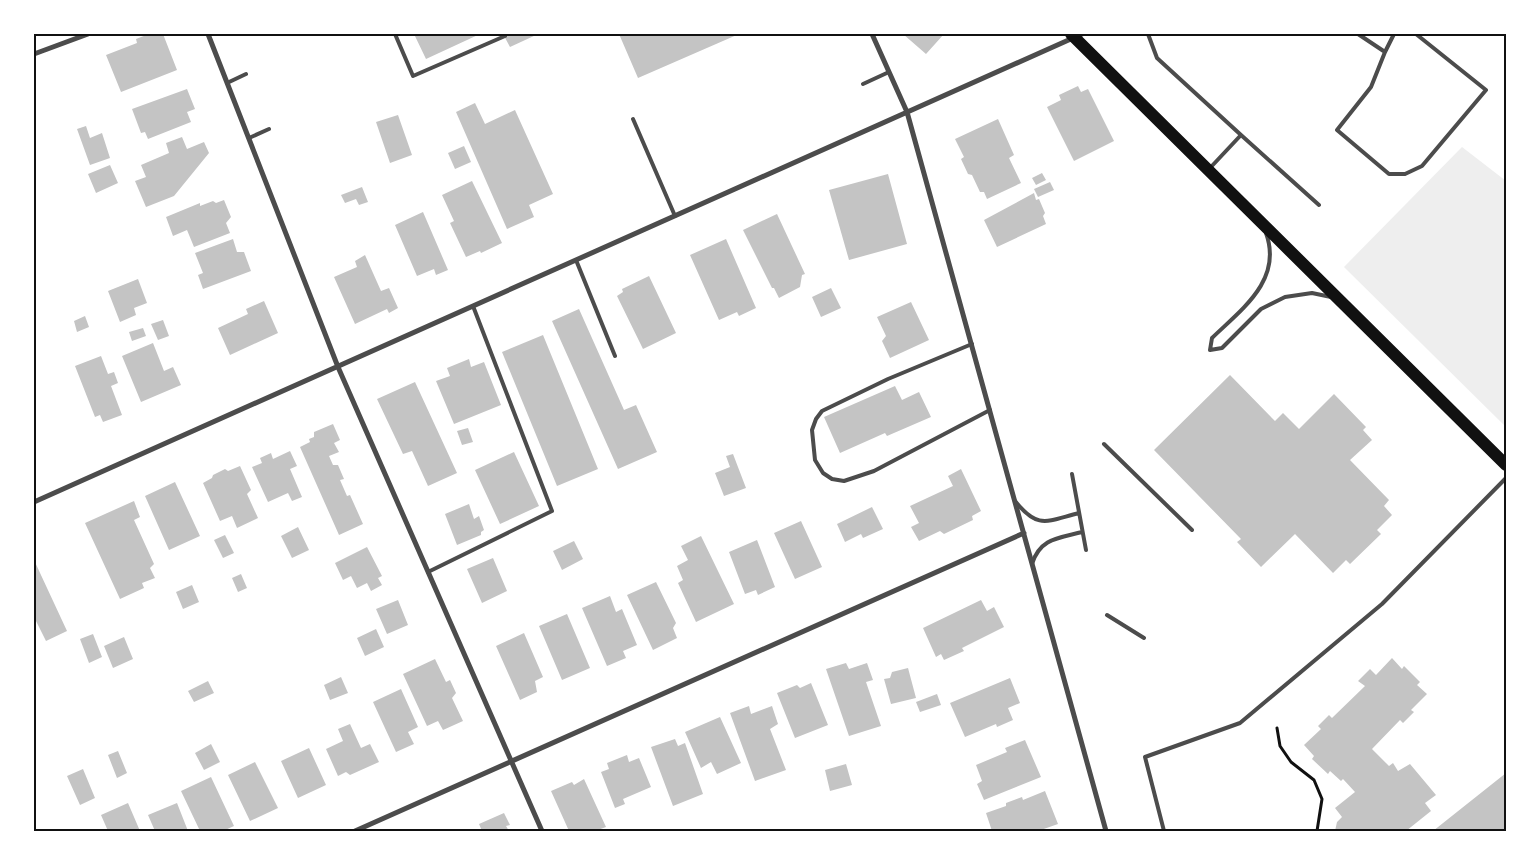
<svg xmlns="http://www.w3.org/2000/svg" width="1540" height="865" viewBox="0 0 1540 865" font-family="'DM Sans',sans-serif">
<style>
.green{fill:#eee}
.building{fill:#c4c4c4}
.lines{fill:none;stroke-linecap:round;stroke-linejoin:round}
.path{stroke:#111;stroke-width:3}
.service{stroke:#4c4c4c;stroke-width:4}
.minor{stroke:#4c4c4c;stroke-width:5}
.primary{stroke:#111;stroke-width:12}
.neatline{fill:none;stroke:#111;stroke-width:2}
</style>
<rect width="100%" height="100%" fill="#fff"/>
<path class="green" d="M1462,147l44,34v246l-162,-160z"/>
<path class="building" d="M149,34h14l14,36 -56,22 -15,-37 31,-12 -1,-4z
M414,34h66l-54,25z
M503,34h32l1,1 -26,12z
M619,34h120l-101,44z
M903,34h41l-18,20z
M1078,86l3,6 7,-3 26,52 -40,20 -27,-54 14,-7 -2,-5z
M187,89l8,20 -8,3 4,10 -43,17 -3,-7 -4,1 -9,-24z
M475,103l10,21 30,-14 38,84 -24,11 5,12 -27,12 -51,-117z
M398,115l14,40 -22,8 -14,-41z
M998,119l16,36 -5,3 12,25 -34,16 -3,-7h-4l-8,-17 -4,-1 -7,-15 3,-2 -9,-18z
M86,126l4,12 12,-5 8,25 -20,7 -13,-36z
M182,137l5,12 17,-7 5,11 -35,43 -28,11 -11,-26 11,-4 -5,-12 28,-12 -3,-10z
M464,146l7,16 -16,7 -7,-16z
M110,165l8,18 -22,10 -8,-19z
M1042,173l4,7 -10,5 -4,-7z
M888,174l19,70 -58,16 -20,-70z
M472,181l30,62 -21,10 -1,-2 -14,6 -16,-34 4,-2 -12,-26z
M1050,182l4,8 -16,7 -4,-8z
M362,187l6,15 -9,3 -3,-6 -11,4 -4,-8z
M1034,193l2,7 3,-1 6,14 -2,3 3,8 -49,23 -13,-27z
M224,200l7,17 -5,6 4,10 -36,14 -7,-17 -14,6 -7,-19 34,-14v3l13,-5 3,2z
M423,212l25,58 -12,5 -2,-6 -17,7 -22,-51z
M777,214l28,60 -3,1 -2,12 -21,11 -5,-10h-2l-29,-58z
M233,239l4,13h7l7,19 -48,18 -5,-14 5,-2 -8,-20z
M726,239l30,69 -17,8 -2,-4 -18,8 -29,-65z
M365,255l16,36 8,-3 9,20 -9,5 -2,-4 -32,15 -21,-47 23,-10 -2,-6z
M649,276l27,57 -33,16 -26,-53 6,-4 -1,-3z
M138,279l9,24 -13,5 2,7 -16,7 -12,-31z
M831,288l10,20 -20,9 -9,-20z
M264,301l14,32 -48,22 -12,-27 30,-14 -2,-5z
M911,302l18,38 -39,18 -8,-17 4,-5 -9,-19z
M579,309l45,101 12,-5 21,47 -39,17 -66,-148z
M85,316l4,11 -12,5 -3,-11z
M163,320l6,16 -11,4 -7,-16z
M143,328l3,8 -14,5 -3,-9z
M543,335l55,134 -41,17 -55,-134z
M153,343l11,28 9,-4 8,18 -40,17 -19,-46z
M101,356l7,18 6,-2 4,11 -7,3 11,29 -19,7 -3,-7 -5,2 -20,-51z
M469,359l2,8 13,-5 17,43 -47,19 -18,-43 14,-5 -3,-8z
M1230,375l45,46 8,-8 16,16 35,-35 32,33 -3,3 9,10 -22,20 39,40 -5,6 8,9 -15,15 4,4 -31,30 -4,-4 -13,13 -38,-39 -34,33 -24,-25 4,-3 -87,-89z
M415,382l42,91 -29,13 -16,-35 -9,3 -26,-55z
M895,386l7,14 17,-8 12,25 -44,19 -2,-3 -45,20 -16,-36z
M333,424l7,16 -6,3 5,9 -10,4 4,9h5l6,14 -4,1 7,16 3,-1 13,29 -24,11 -39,-88 10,-5 -1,-3 5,-2v-5z
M468,428l5,14 -11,3 -5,-14z
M290,451l7,15 -7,3 12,28 -10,4 -4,-8 -20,9 -16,-35 10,-4 -2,-5 11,-5 2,6z
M514,452l25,54 -39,18 -25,-54z
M733,454l13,34 -22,8 -9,-23 15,-6 -4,-11z
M240,466l11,24 -4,4 11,24 -21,10 -5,-12 -12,5 -17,-38 9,-5 1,-3 12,-6 3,2z
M961,469l20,42 -9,5 1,4 -29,14 -4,-3 -21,10 -8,-14 8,-4 -9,-17 43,-20 -5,-10z
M175,482l25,54 -31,14 -24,-54z
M134,501l6,16 -6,3 20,44 -4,4 5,10 -13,5 2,5 -24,11 -35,-76z
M469,504l5,15 5,-3 5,14 -3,2v3l-24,10 -12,-31z
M872,507l11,22 -20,9 -2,-4 -16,8 -8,-18z
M801,521l21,46 -27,12 -21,-46z
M298,527l11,23 -17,8 -11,-22z
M225,535l9,18 -11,5 -9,-18z
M701,536l33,68 -38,18 -18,-39 5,-3 -6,-14 11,-6 -7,-14z
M757,540l18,47 -17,8 -2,-5 -11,4 -16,-42z
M574,541l9,18 -21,11 -9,-19z
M367,547l15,29 -4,2 4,7 -11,6 -4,-8 -10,5 -6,-12 -8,4 -8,-17z
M493,558l14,33 -25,12 -15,-34z
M34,560l33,71 -21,10 -11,-22 -1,1z
M241,574l6,14 -9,4 -6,-14z
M656,582l20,41 -3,5 4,10 -24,12 -26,-55z
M192,585l7,17 -16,7 -7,-17z
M610,596l6,16 6,-3 15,36 -14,6 3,7 -19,8 -25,-58z
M398,600l10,25 -21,9 -11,-25z
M981,600l6,11 7,-4 10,20 -42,21 2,3 -20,9 -3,-6 -5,3 -13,-29z
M567,614l23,54 -28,12 -23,-54z
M376,629l8,18 -19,9 -8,-18z
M524,633l19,44 -8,4 2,11 -17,8 -24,-54z
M93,634l9,23 -13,6 -9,-24z
M124,637l9,22 -20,9 -9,-22z
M1392,658l10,11 2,-3 16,16 -3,3 10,9 -16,16 3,2 -11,11 -3,-3 -28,29 17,17 4,-3 5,8 12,-7 26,31 -11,8 6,8 -25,20h-71l2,-9 5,-5 -7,-9 20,-16 -12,-13 -2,2 -11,-10 -2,3 -16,-15 2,-3 -10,-11 17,-16 -3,-3 11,-11 3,3 33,-32 -7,-5 12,-12 6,6z
M435,659l11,23 4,-2 6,13 -4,5 11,23 -20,9 -5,-9 -11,5 -24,-52z
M846,663l3,6 18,-6 6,17 -7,2 15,44 -32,10 -23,-67z
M908,668l8,30 -25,6 -7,-25 6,-1 2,-6z
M341,677l7,16 -18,7 -6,-15z
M1010,678l10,25 -12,5 5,12 -16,7 -1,-3 -31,13 -15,-34z
M208,681l6,12 -20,9 -6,-11z
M811,683l17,42 -33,13 -18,-45 20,-8 3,3z
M401,689l17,38 -10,5 6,12 -18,8 -23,-50z
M937,694l4,11 -21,7 -4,-10z
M749,706l2,8 21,-8 6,18 -8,5 16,41 -31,11 -25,-68z
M720,717l21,46 -24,11 -6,-12 -10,6 -16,-36z
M350,724l11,24 9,-4 9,18 -29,13 -4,-3 -8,4 -12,-27 17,-8 -5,-12z
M675,739l3,7 7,-3 18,51 -30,12 -22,-59z
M1025,740l16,37 -57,23 -7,-16 5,-3 -6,-16 31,-13 -2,-4z
M211,744l9,18 -16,8 -9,-17z
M309,748l17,37 -28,13 -17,-37z
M118,751l9,22 -10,5 -9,-23z
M627,755l2,7 10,-4 12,29 -28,12 2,5 -10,4 -14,-36 8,-3 -2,-6z
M255,762l23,46 -28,13 -22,-46z
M846,764l6,21 -22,6 -5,-21z
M83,769l12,29 -15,7 -13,-29z
M1506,773v58h-73z
M211,777l23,49 -11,5h-23l-19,-40z
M584,779l22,48 -11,4h-26l-18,-40 21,-9 2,3z
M1045,791l13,33 -20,7h-46l-6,-18 20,-7v-3l16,-6 1,3z
M128,803l12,28h-32l-7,-16z
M177,803l11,28h-33l-7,-16z
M504,813l6,12 -4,1 3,5h-27l-3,-7z"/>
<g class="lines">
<path class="path" d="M1277,728l3,18 11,16 23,18 8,19 -5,32"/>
<path class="service" d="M395,34l18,42 92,-40
M1148,34l9,24 84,77 -31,33
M1358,34l27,18 9,-18
M1385,52l-14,35 -34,43 52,44h16l17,-8 64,-76 -70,-56
M227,83l19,-9
M863,84l26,-12
M633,119l42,97
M1241,135l78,70
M249,138l20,-9
M1266,233c17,47 -24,76 -54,105l-2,12 12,-2 39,-39 24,-12 27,-4 19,4
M576,260l39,96
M972,344l-84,35 -66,32 -6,8 -4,11 3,30 8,13 9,6 12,2 30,-10 116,-61
M1104,444l88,86
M1072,474l14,76
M1015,501c23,29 32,20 64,12
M1032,564c8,-26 27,-26 50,-32
M428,572l124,-61 -79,-205
M1107,615l37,23
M1164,831l-19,-74 95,-34 142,-119 124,-126"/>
<path class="minor" d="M208,34l130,333 204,464
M872,34l35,78 199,719
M34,54l54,-20
M34,502l1048,-468
M355,831l669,-298"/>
<path class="primary" d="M1071,34l435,431"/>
</g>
<rect width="1540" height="865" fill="none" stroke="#ffffff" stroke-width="70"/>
<rect x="35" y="35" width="1470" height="795" class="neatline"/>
</svg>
